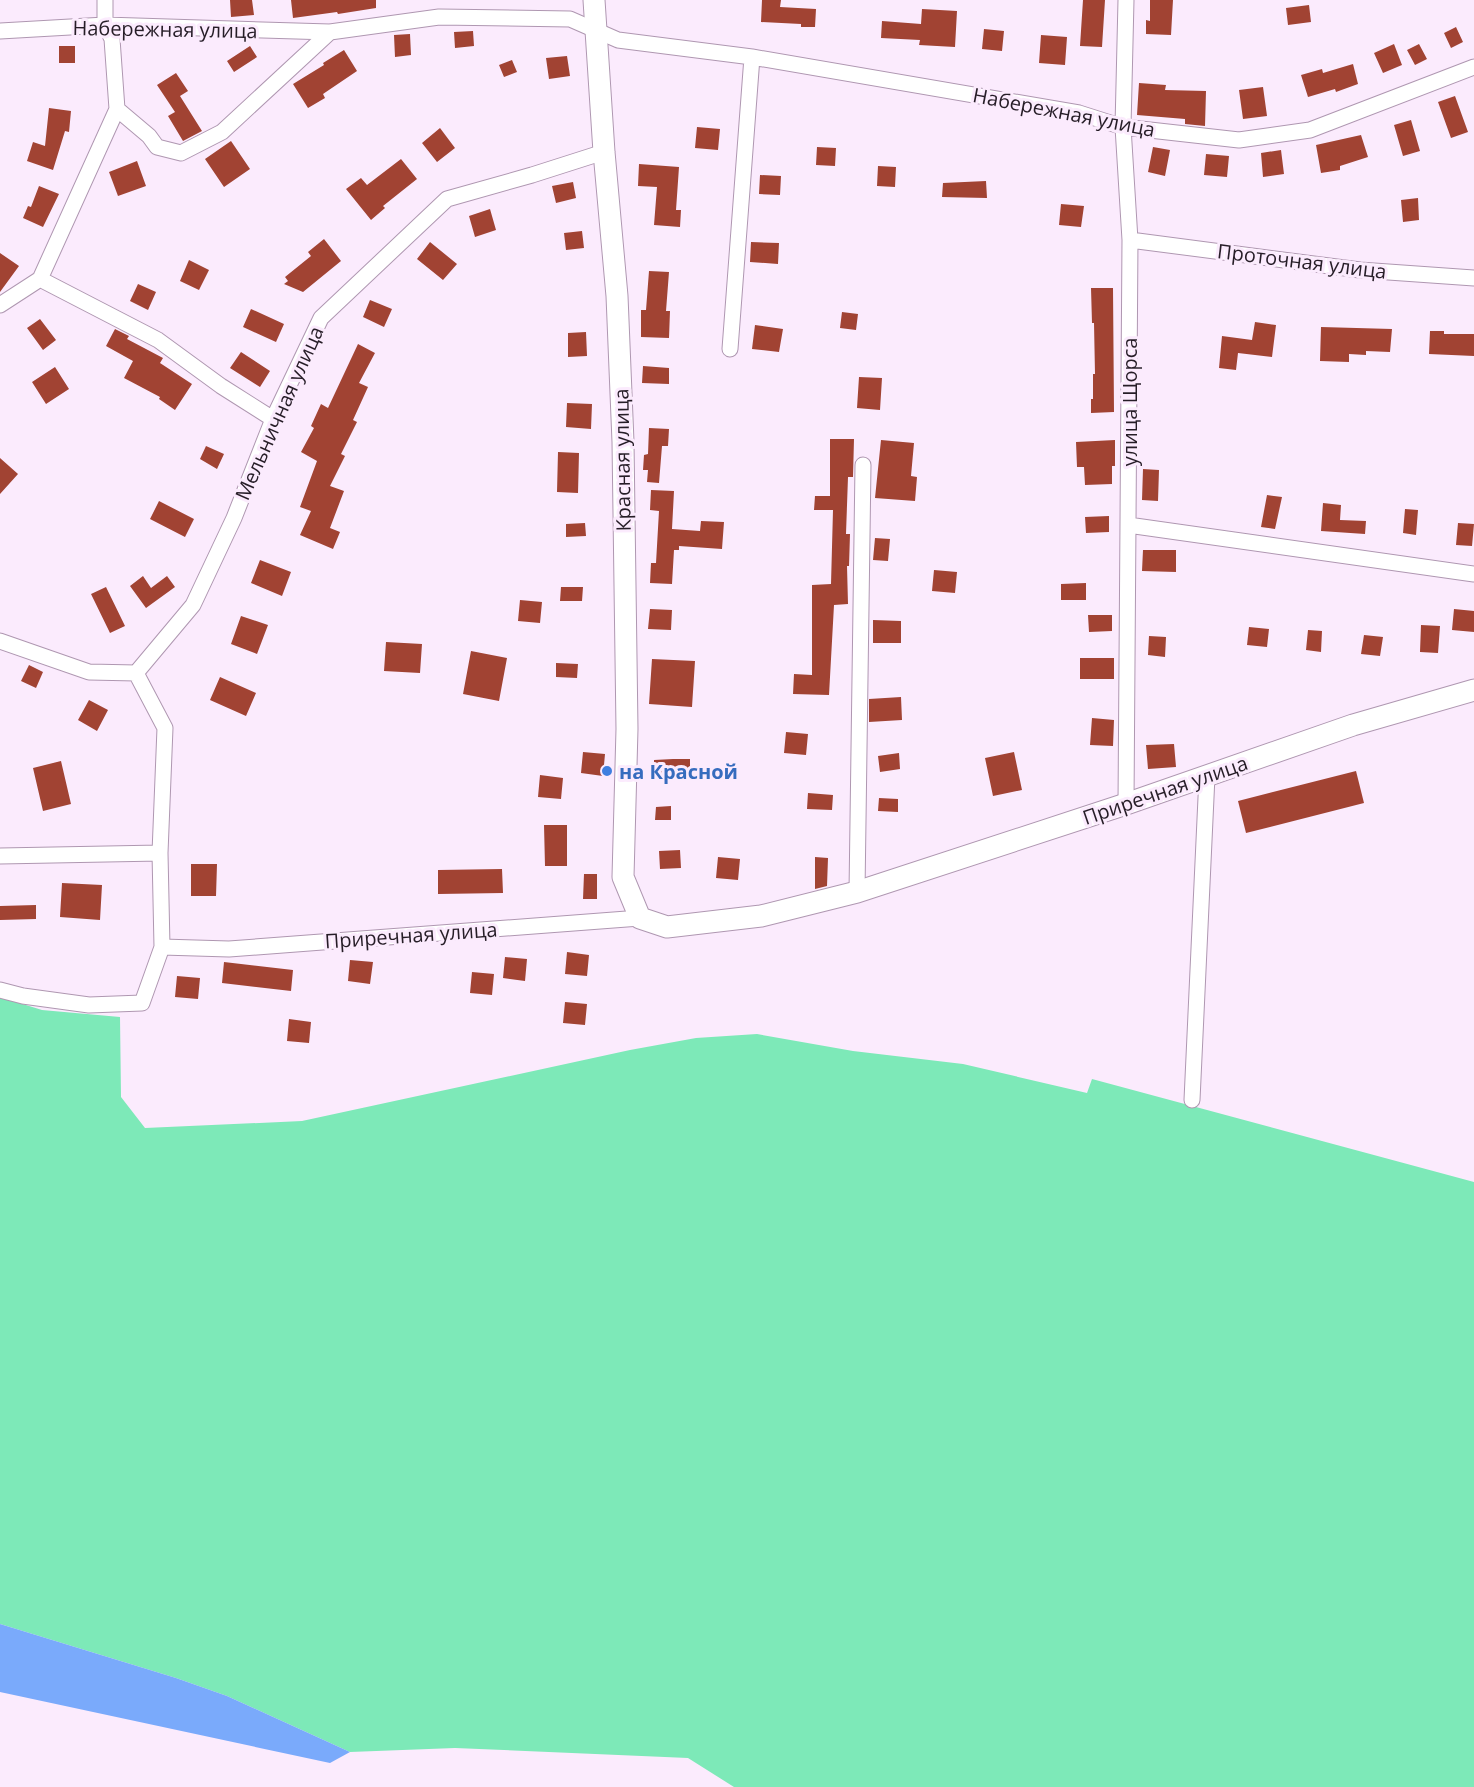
<svg xmlns="http://www.w3.org/2000/svg" width="1474" height="1787" viewBox="0 0 1474 1787" font-family="'Open Sans',sans-serif">
<style>
.green{fill:#7de9b8}
.water{fill:#7aaafb}
.building{fill:#a14333}
.lines{fill:none;stroke-linecap:round;stroke-linejoin:round}
.street-casing{stroke:#af97b1;stroke-width:17}
.secondary-casing{stroke:#af97b1;stroke-width:23}
.street{stroke:#fff;stroke-width:15}
.secondary{stroke:#fff;stroke-width:21}
.shop-dot{fill:#3f7fe0;stroke:#fbebfd;stroke-width:2}
.labels{text-anchor:middle;dominant-baseline:central;stroke-width:6;stroke-linejoin:round;paint-order:stroke}
.street-label{font-size:20px;fill:#261d27;stroke:#fbebfd}
.shop-label{font-size:20px;font-weight:bold;fill:#366cbe;stroke:#fbebfd;text-anchor:start}
</style>
<rect width="100%" height="100%" fill="#fbebfd"/>
<path class="green" d="M0,997l42,13 78,7 1,80 24,31 157,-7 328,-71 66,-12 61,-4 96,17 110,13 124,29 5,-14 382,103v605h-740l-46,-29 -233,-10 -105,4 -123,-56 -51,-18 -176,-54z"/>
<path class="water" d="M0,1624l176,54 51,18 123,56 -20,11 -330,-71z"/>
<path class="building" d="M230,0h22l2,15 -23,2z
M291,0h85v8l-38,6 -1,-2 -44,6z
M762,0h19l-1,7 36,2 -1,18h-14v-3l-40,-2z
M1083,0h22l-3,47 -22,-1z
M1150,0h23l-2,35 -25,-1v-14l4,1z
M1309,5l2,17 -23,3 -2,-17z
M922,9l35,2 -2,36 -36,-2 1,-5 -39,-2 1,-17 39,3z
M1456,27l7,15 -12,6 -7,-15z
M984,29l20,2 -2,20 -20,-2z
M473,31l1,15 -19,2 -1,-16z
M410,34l1,21 -16,2 -1,-22z
M1041,35l26,2 -2,28 -26,-2z
M1394,44l8,21 -19,8 -9,-20z
M1419,44l8,15 -12,6 -8,-15z
M59,46h16v17h-16z
M250,46l7,11 -23,15 -7,-11z
M344,50l13,21 -34,23 2,4 -17,10 -15,-24 31,-19 -1,-2z
M567,56l3,20 -21,3 -3,-21z
M512,60l5,12 -13,5 -5,-12z
M1353,64l5,20 -22,8 -1,-3 -27,8 -7,-22 21,-6 1,4z
M176,73l12,18 -8,5 22,35 -19,10 -15,-25 7,-4 -18,-27z
M1139,83l27,2 -1,5 41,1 -1,35 -20,-2v-5l-48,-4z
M1263,87l4,29 -24,3 -4,-29z
M1455,96l13,36 -17,6 -13,-36z
M49,108l22,3 -2,21 -4,-1 -12,39 -26,-9 6,-19 12,4z
M1411,120l9,31 -17,5 -9,-31z
M697,127l23,2 -2,21 -23,-2z
M440,128l15,20 -18,14 -15,-19z
M1361,135l7,22 -28,9v4l-19,3 -5,-28z
M231,141l19,28 -26,18 -19,-28z
M817,147l19,1 -1,18 -19,-1z
M1153,147l17,3 -5,26 -17,-4z
M1281,150l3,24 -21,3 -2,-24z
M1206,154l23,2 -2,21 -23,-2z
M401,159l16,20 -34,27 2,2 -14,12 -25,-31 15,-11 6,7z
M137,161l9,25 -28,10 -9,-24z
M639,164l40,3 -3,43h5l-1,17 -26,-2 3,-38 -19,-1z
M878,166l18,1 -1,20 -18,-1z
M760,175l21,1 -1,19 -21,-1z
M986,181l1,17 -45,-1 1,-14z
M573,182l3,16 -20,5 -4,-17z
M39,186l20,8 -16,33 -20,-9 5,-12 3,1z
M1418,198l1,22 -16,2 -2,-22z
M1061,204l23,2 -3,21 -22,-2z
M490,209l6,21 -21,7 -6,-21z
M582,231l2,17 -18,2 -2,-17z
M324,239l17,22 -38,31 -19,-8 4,-3 -3,-4 26,-21 -3,-4z
M430,242l27,22 -14,16 -26,-21z
M751,242l28,1 -1,21 -28,-2z
M0,253l19,13 -19,26z
M189,260l20,10 -10,20 -19,-9z
M649,271l20,1 -3,39h4l-1,27 -28,-1v-27h5z
M138,284l18,8 -8,18 -18,-9z
M1091,288h22l1,124 -23,1v-14h2v-25h2l-1,-51h-2z
M370,300l22,9 -8,18 -21,-10z
M251,309l33,15 -8,18 -33,-15z
M842,312l16,2 -2,16 -16,-2z
M40,319l16,21 -13,10 -16,-22z
M1255,322l21,3 -4,32 -34,-4 -2,17 -17,-2 3,-32 30,4z
M755,325l28,4 -4,23 -27,-3z
M1321,327l71,2 -2,23 -24,-1v4l-17,-1v8l-29,-1z
M115,329l14,7 -2,3 36,19 -3,5 32,21 -17,26 -16,-11 1,-2 -36,-19 9,-17 -27,-15z
M1430,331h14v3h30v22l-45,-2z
M586,332l1,24 -19,1v-24z
M358,344l17,9 -16,30 9,4 -15,33 4,2 -16,32 4,2 -15,30 14,5 -14,37 10,4 -7,17 -33,-14 11,-24 -11,-4 17,-46 -16,-9 13,-24 -3,-2 10,-22 7,4z
M241,352l29,19 -10,16 -30,-19z
M643,366l26,2v16l-27,-1z
M55,367l14,22 -23,15 -14,-22z
M859,377l23,1 -2,32 -23,-2z
M567,403l25,1 -1,25 -25,-2z
M649,428l20,1 -1,17h-6l-3,37 -12,-1 1,-12h-5l1,-15 4,-1z
M830,439h24l-1,38h-5l-2,57h4l-1,32h-2l1,38 -14,1 -5,90 -36,-1 1,-20 18,1v-90l19,-1 2,-74h-19l1,-14h15z
M881,440l33,3 -3,33 6,1 -2,24 -40,-3z
M1115,440v26h-3v18l-27,1 -1,-18h-7l-1,-25z
M206,446l18,8 -7,15 -17,-10z
M558,452l21,1 -1,40 -21,-1z
M0,458l18,16 -18,20z
M1143,469l16,1 -1,31 -16,-1z
M651,490l23,1 -2,38 28,2 1,-10 23,1 -2,27 -43,-3v4h-5l-2,34 -22,-1 1,-20h5l3,-52 -9,-1z
M1267,495l15,2 -7,32 -14,-2z
M159,501l35,18 -9,18 -35,-18z
M1323,503l18,2 -1,15 26,1 -1,13 -44,-3z
M1405,509l13,1 -2,25 -13,-2z
M1109,516v16l-23,1 -1,-16z
M585,523l1,13 -20,1v-13z
M1458,523l16,1 -2,22 -16,-1z
M875,538l15,1 -2,22 -15,-1z
M1143,550h33v22l-34,-1z
M260,560l31,12 -9,24 -31,-13z
M934,570l23,2 -2,21 -23,-2z
M143,576l8,12 16,-12 8,11 -29,21 -16,-22z
M1086,583v17h-25v-16z
M106,587l19,39 -15,7 -19,-39z
M561,587h22l-1,14h-22z
M520,600l22,2 -2,21 -22,-2z
M650,609l22,1 -1,20 -23,-1z
M1454,609l20,2v21l-22,-2z
M1088,615h24v16l-23,1z
M241,616l27,9 -11,29 -26,-10z
M873,620l28,1v22h-28z
M1421,625l19,1 -2,27 -18,-1z
M1249,627l20,2 -2,18 -20,-2z
M1308,630l14,1 -1,21 -15,-2z
M1364,635l19,2 -3,19 -19,-2z
M1149,636l17,1 -1,20 -17,-2z
M386,642l36,2 -2,29 -36,-2z
M471,651l36,7 -8,43 -36,-7z
M1080,658h34v21h-34z
M652,659l43,2 -3,46 -43,-3z
M556,663l22,1 -1,14 -21,-1z
M29,665l14,7 -7,16 -15,-7z
M220,677l36,16 -10,23 -36,-16z
M901,697l1,23 -33,2v-23z
M89,700l19,10 -11,21 -19,-11z
M1092,718l22,2 -1,26 -23,-1z
M786,732l22,2 -2,21 -22,-2z
M1174,744l2,23 -28,2 -2,-24z
M583,752l22,2 -2,22 -22,-3z
M1014,752l8,38 -29,6 -8,-38z
M899,753l1,16 -20,3 -2,-16z
M673,759h17v14h-36v-13z
M61,761l10,43 -28,7 -10,-43z
M1356,771l8,32 -118,30 -8,-32z
M540,775l23,3 -2,21 -23,-2z
M808,793l25,2 -1,15 -25,-1z
M879,798l19,1v13l-20,-1z
M671,806v14h-16l1,-13z
M544,825h23v41h-22z
M680,850l1,18 -21,1 -1,-18z
M718,857l22,2 -2,21 -22,-2z
M815,857l13,1 -1,28 -12,3z
M191,864h26l-1,32h-25z
M502,869l1,24 -65,1v-24z
M584,874h13v25h-14z
M62,883l40,2 -2,35 -40,-3z
M36,905v14l-36,1v-14z
M567,952l22,3 -2,21 -22,-2z
M505,957l22,2 -2,22 -22,-3z
M350,960l23,2 -3,22 -22,-3z
M224,962l69,8 -2,21 -69,-8z
M472,972l22,2 -2,21 -22,-2z
M177,976l23,2 -2,21 -23,-2z
M565,1002l22,2 -2,21 -22,-2z
M289,1019l22,3 -2,21 -22,-2z"/>
<g class="lines">
<defs>
<path id="street" d="M1126,0l-3,127 7,113 -4,564
M0,31l105,-6 225,7 109,-15 131,2 48,21 134,17 327,56 44,14 116,13 71,-10 164,-63
M117,109l32,27 8,11 24,6 41,-21 108,-100
M1130,240l230,30 114,8
M40,279l118,61 63,46 52,33
M0,305l40,-26 77,-170 -5,-70 -7,-14v-25
M730,349l22,-292
M1128,525l346,49
M0,641l89,31 47,1 57,-68 41,-87 39,-99 48,-101 126,-119 85,-24 72,-23
M0,856l160,-3
M857,892l6,-427
M162,947l67,2 411,-31
M0,990l23,6 66,9 53,-2 20,-56 -2,-94 5,-125 -29,-55
M1192,1100l15,-324"/>
<path id="secondary" d="M594,0l10,152 13,144 6,146 4,287 -4,148 17,41 27,9 94,-11 96,-24 269,-88 227,-79 121,-35"/>
</defs>
<use href="#street" class="street-casing"/>
<use href="#secondary" class="secondary-casing"/>
<use href="#street" class="street"/>
<use href="#secondary" class="secondary"/>
</g>
<circle class="shop-dot" cx="607" cy="771" r="6"/>
<g class="labels">
<g class="street-label">
<text transform="translate(165 29) rotate(1)">Набережная улица</text>
<text transform="translate(1064 112) rotate(11)">Набережная улица</text>
<text transform="translate(1302 261) rotate(7)">Проточная улица</text>
<text transform="translate(1129 402) rotate(-90)">улица Щорса</text>
<text transform="translate(279 413) rotate(-66)">Мельничная улица</text>
<text transform="translate(622 460) rotate(-91)">Красная улица</text>
<text transform="translate(1165 790) rotate(-19)">Приречная улица</text>
<text transform="translate(411 935) rotate(-4)">Приречная улица</text>
</g>
<g class="shop-label">
<text x="619" y="771">на Красной</text>
</g>
</g>
</svg>
